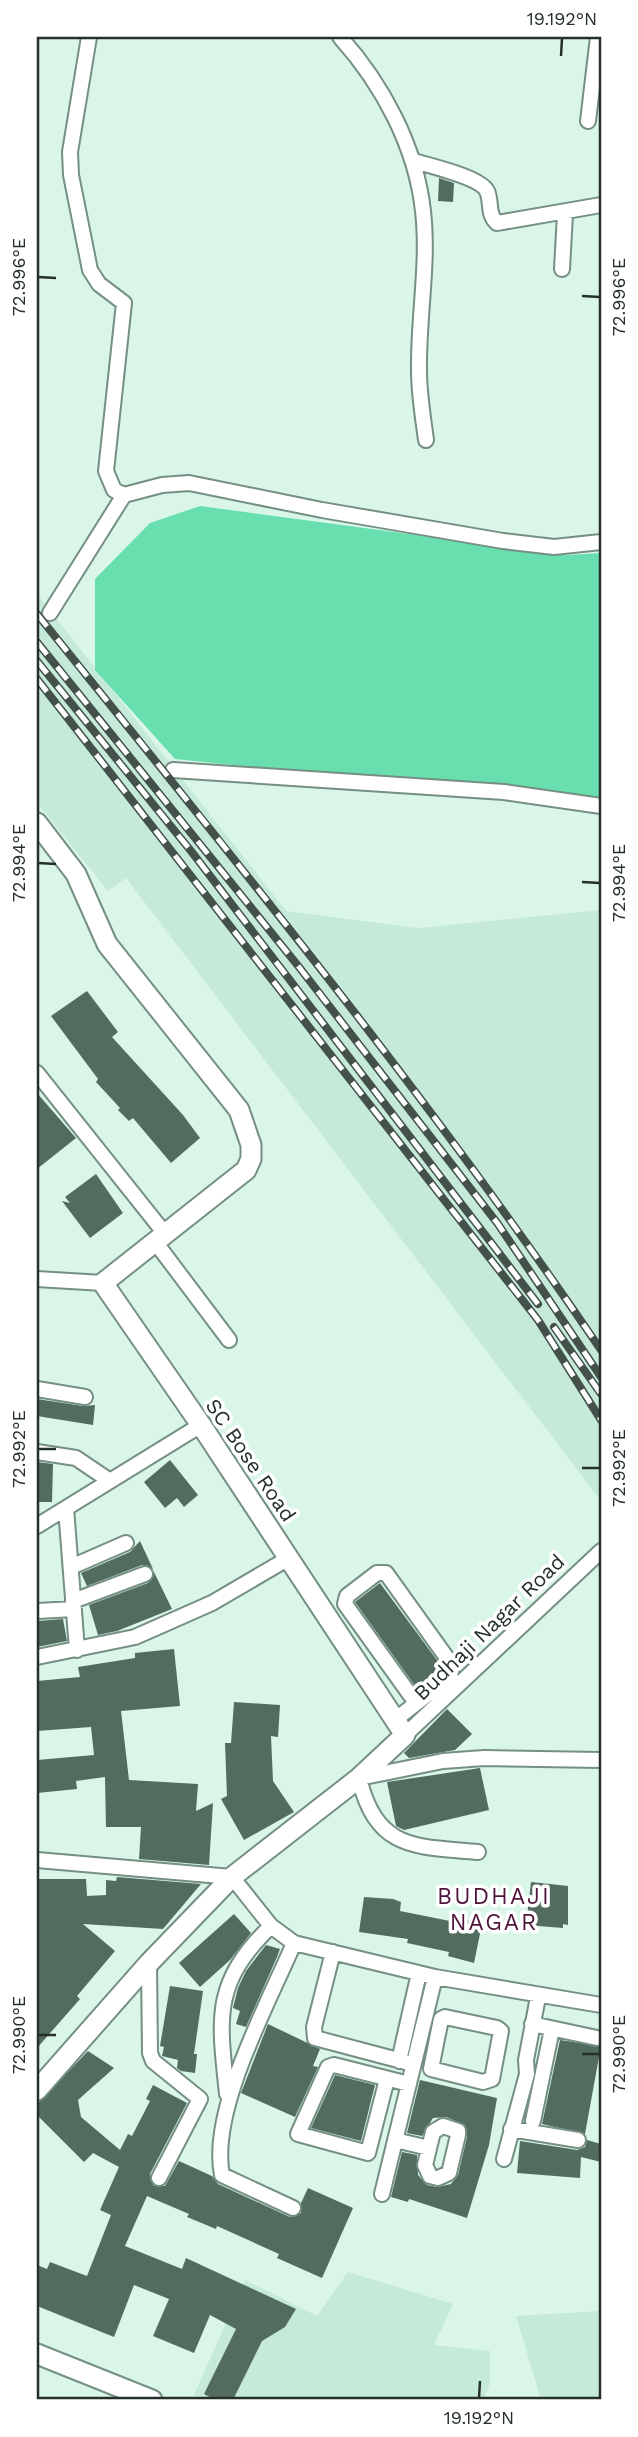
<svg xmlns="http://www.w3.org/2000/svg" width="638" height="2437" viewBox="0 0 638 2437" font-family="'Work Sans',sans-serif">
<style>
.built{fill:#c6ead9}
.water{fill:#69dfb0}
.building{fill:#536c60}
.lines{fill:none;stroke-linecap:round;stroke-linejoin:round}
.minor-casing{stroke:#758f83;stroke-width:18}
.tertiary-casing{stroke:#758f83;stroke-width:23}
.minor{stroke:#fff;stroke-width:14}
.tertiary{stroke:#fff;stroke-width:19}
.rail-casing{stroke:#43514a;stroke-width:8}
.rail{stroke:#fff;stroke-width:5;stroke-dasharray:16;stroke-linecap:butt}
.ticks{fill:none;stroke:#25302b;stroke-width:2.5}
.labels{text-anchor:middle;dominant-baseline:central;stroke-width:7;stroke-linejoin:round;paint-order:stroke}
.street-label{font-size:21px;fill:#25302b;stroke:#fff}
.neighbourhood-label{font-size:23px;letter-spacing:2px;fill:#4f143a;stroke:#fff}
.neatline{fill:none;stroke:#25302b;stroke-width:2.5}
.ticks-label{font-size:18px;text-anchor:middle;fill:#25302b}
</style>
<rect width="100%" height="100%" fill="#daf6e8"/>
<path class="built" d="M37,594l249,317 132,17 183,-18v591l-475,-623 -18,13 -71,-88z
M348,2272l105,32 -19,41 56,6v31l-6,18h-280l-10,-5 51,-115 72,36z
M601,2311v89h-60l-25,-84z"/>
<path class="water" d="M200,506l367,49 34,-2v251l-426,-45 -80,-89v-91l55,-56z"/>
<path class="building" d="M439,178l15,5 -1,19 -15,-1z
M87,991l31,41 -6,5 71,78 17,23 -29,25 -38,-45 -4,3 -11,-11 2,-2 -24,-26 2,-3 -47,-63z
M37,1093l39,45 -39,31z
M96,1174l27,39 -33,25 -28,-37 8,2 -5,-6z
M37,1399l46,7 12,-1 -2,20 -56,-9z
M170,1460l28,35 -14,12 -7,-9 -12,10 -21,-26z
M37,1462l16,2 -1,38h-15z
M140,1541l13,28 -11,-4 -55,21 -6,-13 49,-21z
M154,1572l18,37 -55,22 -19,4 -9,-30 59,-22z
M380,1583l62,84 -1,5 -23,18 -63,-88z
M63,1619l4,22 -30,6v-26z
M174,1649l6,57 -59,5 8,69 69,4 -2,27 17,-8 -4,62 -70,-6 2,-32h-35l-1,-50 -29,4 1,8 -40,4v-33l57,-5 -3,-28 -54,4v-50l43,-4 -2,-10 57,-9v-5z
M234,1702l46,3 -2,32 -7,-1 2,45 21,31 -50,28 -23,-41 6,-3 -2,-53h6z
M447,1709l25,25 -17,16 -46,8 -5,-5z
M480,1768l9,42 -85,20 -8,-4 -9,-44z
M117,1877l84,7 -38,45 -80,-5 32,27 -38,45 3,3 -43,49v-169h49l1,17 19,-1v-15l10,1z
M531,1882l37,4v39l-5,-1v4l-37,-3z
M364,1897l29,2 8,3 -1,9 55,11 1,-4 26,6 -8,39 -26,-7 1,-4 -42,-9 1,-4 -49,-7z
M234,1914l17,19 -21,27 -30,27 -21,-24z
M266,1945l14,4 -3,8 -31,70 -10,-3 4,-13 -7,-3 5,-20 8,-17z
M170,1986l33,5 -9,63h3l-2,19 -14,-2 -4,-3 1,-8 -16,-4 2,-9 -4,-1z
M268,2024l52,25 -7,17 5,1 -23,50 -54,-24z
M560,2040l41,6 -16,88 -43,-10z
M88,2051l26,17 -36,32 3,17 39,33 8,-16 4,2 18,-35 -4,-2 7,-14 34,18 -37,71 4,12h11l14,-25 33,15 6,8 72,33 11,-4v-10l7,-15 45,20 -31,70 -45,-20 2,-4 -62,-28 -1,3 -29,-12 2,-3 -42,-18 -22,50 57,23 4,-11 110,51 -11,18 -23,14 -29,59h-18l-11,-6 32,-65 -26,-14 -16,38 -41,-17 16,-37 -35,-14 -20,52 -77,-31v-41l10,4 3,-7 37,14 24,-61 -11,-5 19,-43 -26,-14 -9,9 -47,-47v-11z
M335,2075l40,10 -14,56 -50,-13z
M420,2080l77,18 -8,47 -22,73 -58,-19 -1,3 -17,-5 11,-45 15,3 1,20 9,10 10,2 14,-3 7,-9 9,-38 -2,-12 -19,-8 -13,1 -11,18 -15,-3z
M587,2140l14,4v18l-20,-5 -1,21 -63,-5 3,-32 57,9 8,-3z"/>
<g class="lines">
<defs>
<path id="minor" d="M89,37l-19,115 1,23 19,95 9,14 25,19 -18,168 8,19 10,5 38,-10 27,-2 133,27 181,31 51,6 47,-5
M340,37c43,48 76,110 83,174 6,53 -5,107 -4,160 0,23 4,46 7,69
M588,121l10,-84
M414,161c16,5 66,16 73,30 5,11 0,23 10,32l104,-18
M562,269l3,-55
M50,613l74,-118
M173,770l331,22 97,14
M37,1073l129,162
M156,1243l73,97
M37,1279l66,4
M37,1389l48,8
M37,1452l39,6 34,23 91,-56
M66,1508l11,142
M37,1526l73,-45
M71,1567l55,-24
M73,1601l72,-27
M37,1611l37,-2
M37,1657l98,-20 77,-34 77,-45
M396,1719l54,-42 2,-12 -66,-92h-9l-30,23 -2,8 71,99
M405,1735l196,-184
M478,1852c-63,-6 -101,-1 -119,-74l84,-17 41,-3 117,2
M37,1860l195,17 39,49 23,17 141,34 166,28
M333,1952l-19,75 1,11 98,26
M149,1963l1,90 3,8 47,38 -41,79
M445,2017l52,11 4,3 -9,48 -9,3 -52,-13 10,-50z
M532,2024l65,14
M399,2061l20,-88
M387,2079l-19,74 -70,-19 30,-67 6,-2 75,19
M227,2094c-8,-76 -15,-111 44,-168
M533,2121l19,-92
M443,2126l15,5v4l-9,38 -11,5 -8,-2 -5,-11 8,-33z
M511,2129l67,11
M395,2140l34,8
M504,2159l23,-85 -1,-14 12,-63
M382,2194l53,-217
M293,2208l-71,-33c-13,-64 46,-171 72,-232"/>
<path id="tertiary" d="M37,823l39,51 31,70 132,166 12,35v14l-5,11 -143,113 98,142 204,310 -46,43 -127,99 -83,86 -112,127
M37,2354l115,46"/>
</defs>
<use href="#minor" class="minor-casing"/>
<use href="#tertiary" class="tertiary-casing"/>
<use href="#minor" class="minor"/>
<use href="#tertiary" class="tertiary"/>
<defs>
<path id="rail" d="M37,614c194,241 390,480 564,736
M37,642l262,325 199,257 103,153
M37,661l154,190 347,453
M37,679l501,641 63,100
M554,1327l47,67"/>
</defs>
<use href="#rail" class="rail-casing"/>
<use href="#rail" class="rail"/>
</g>
<path class="ticks" d="M561,56l1,-18M38,277l18,1M582,296l18,1M38,863l18,1M582,882l18,1M38,1449h18M582,1468h18M38,2035h18M582,2054h18M479,2398l1,-17"/>
<g class="labels">
<g class="street-label">
<text transform="translate(251 1460) rotate(56)">SC Bose Road</text>
<text transform="translate(489 1627) rotate(-44)">Budhaji Nagar Road</text>
</g>
<g class="neighbourhood-label">
<text x="494" y="1896">BUDHAJI<tspan x="494" dy="26">NAGAR</tspan></text>
</g>
</g>
<rect width="638" height="2437" fill="none" stroke="#ffffff" stroke-width="77"/>
<rect x="38" y="38" width="562" height="2360" class="neatline"/>
<g class="ticks-label">
<text x="562" y="25">19.192°N</text>
<text transform="translate(19 277) rotate(-90)" y="6">72.996°E</text>
<text transform="translate(619 297) rotate(-90)" y="6">72.996°E</text>
<text transform="translate(19 863) rotate(-90)" y="6">72.994°E</text>
<text transform="translate(619 883) rotate(-90)" y="6">72.994°E</text>
<text transform="translate(19 1449) rotate(-90)" y="6">72.992°E</text>
<text transform="translate(619 1468) rotate(-90)" y="6">72.992°E</text>
<text transform="translate(19 2035) rotate(-90)" y="6">72.990°E</text>
<text transform="translate(619 2054) rotate(-90)" y="6">72.990°E</text>
<text x="479" y="2424">19.192°N</text>
</g>
</svg>
